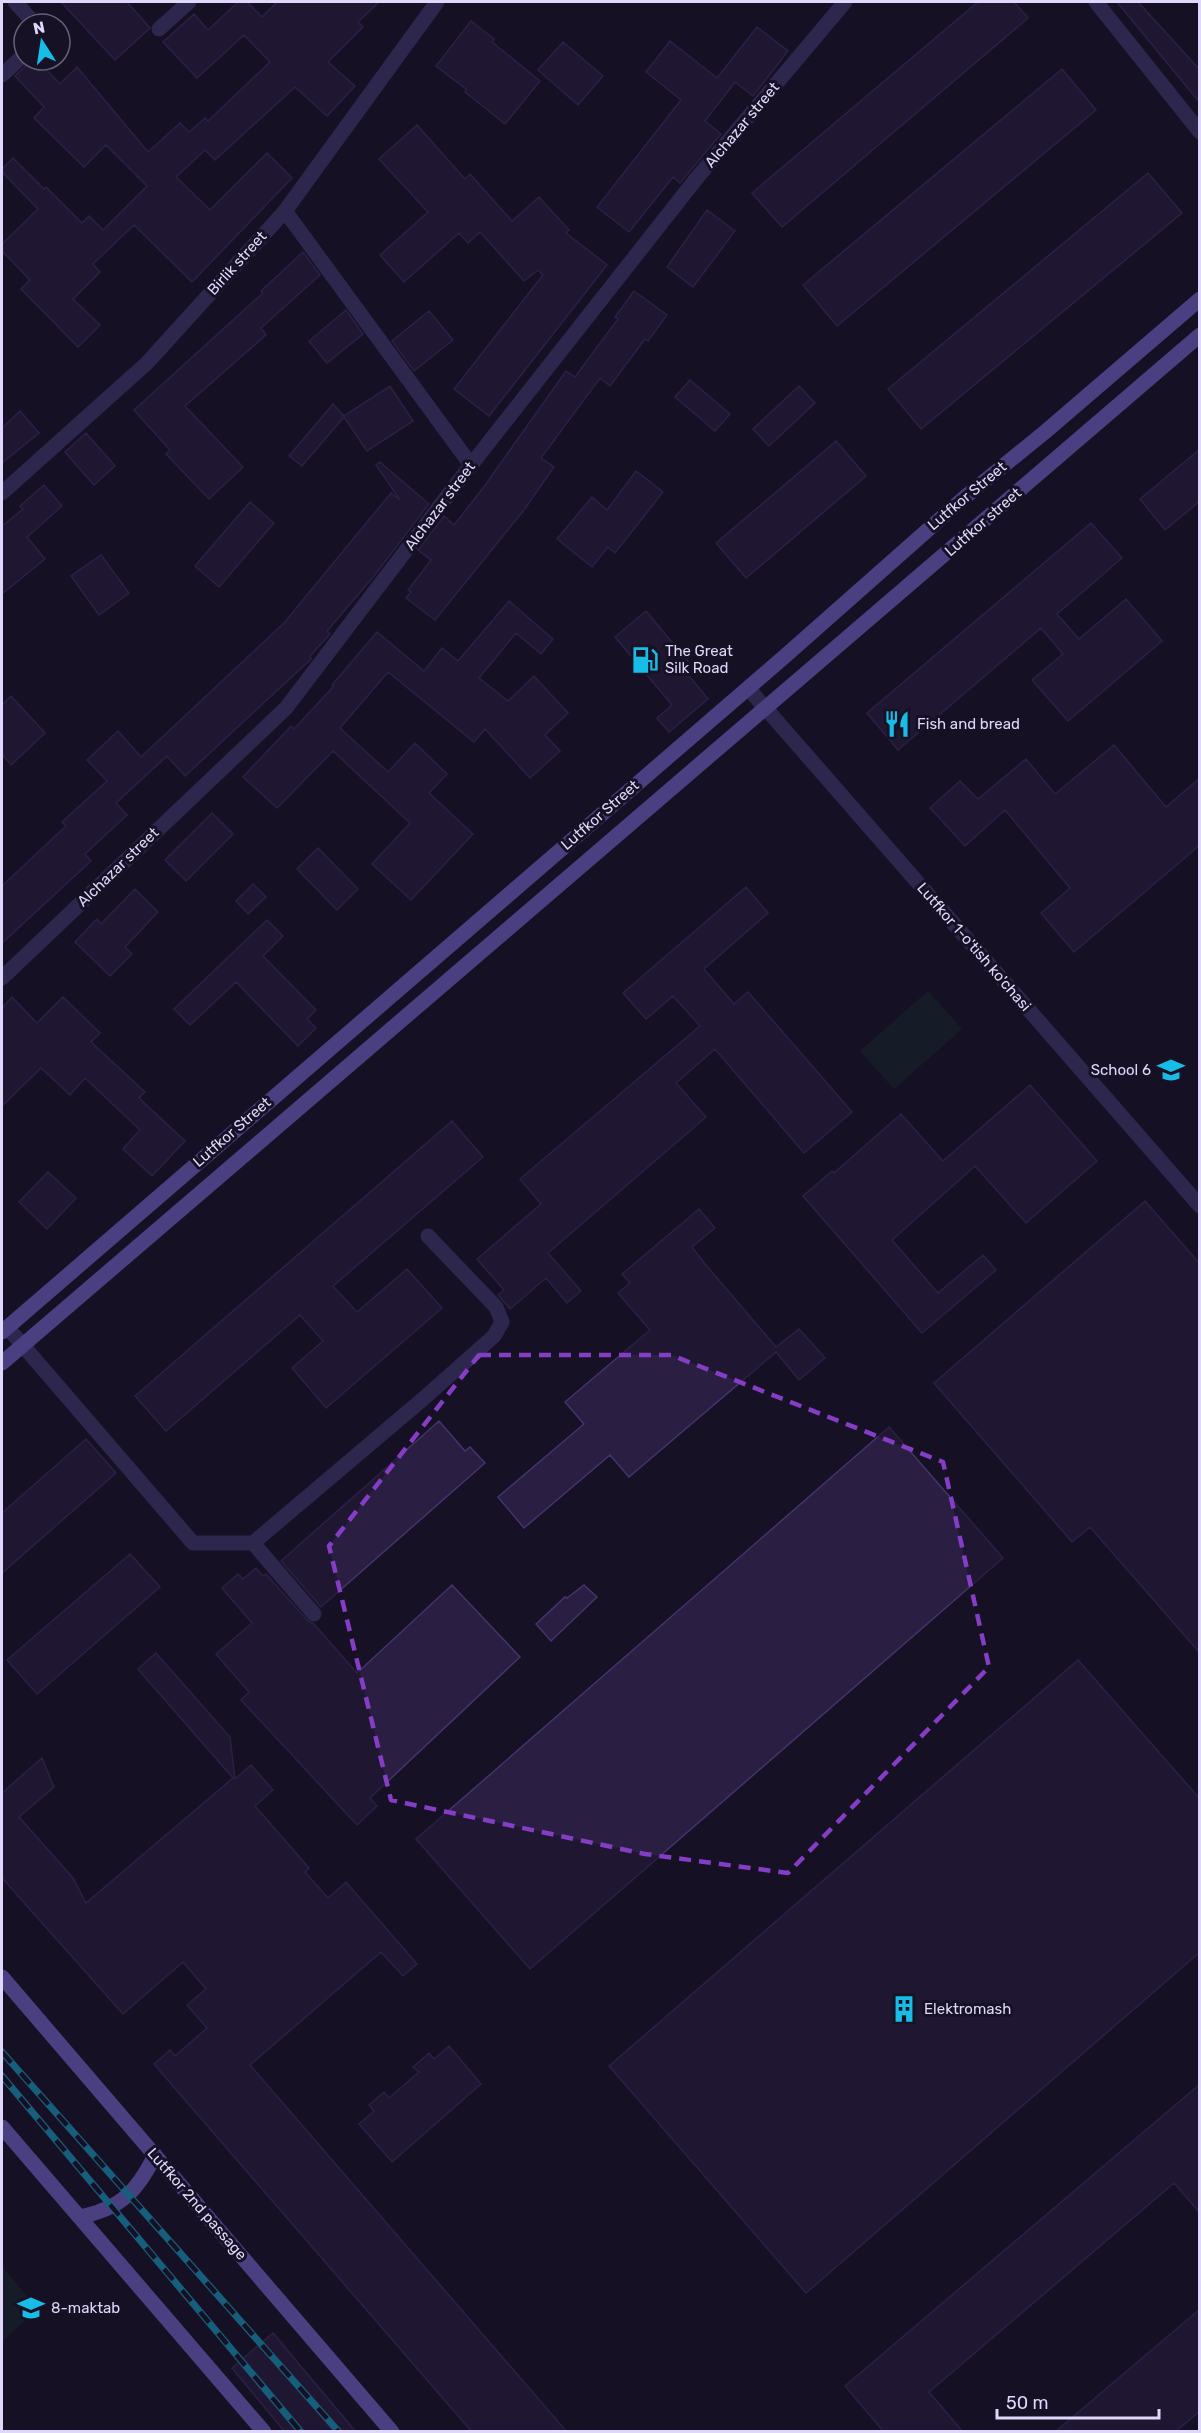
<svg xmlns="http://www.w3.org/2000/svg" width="1201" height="2433" viewBox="0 0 1201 2433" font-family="Rubik,sans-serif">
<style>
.green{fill:#152b2d}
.building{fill:#2a1f43;stroke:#45336c;stroke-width:1.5}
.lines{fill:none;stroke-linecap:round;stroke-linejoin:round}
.minor{stroke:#49417e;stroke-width:15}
.secondary{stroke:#8878f1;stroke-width:15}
.rail-casing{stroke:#17bde7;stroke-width:7}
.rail{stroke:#161124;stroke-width:4.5;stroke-dasharray:14;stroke-linecap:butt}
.marked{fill:none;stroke:#853dc5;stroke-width:4.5;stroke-dasharray:12 8;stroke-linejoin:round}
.labels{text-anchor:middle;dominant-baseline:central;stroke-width:6;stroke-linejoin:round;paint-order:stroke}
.street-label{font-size:15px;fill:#dfd8fb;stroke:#161124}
.poi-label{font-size:15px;fill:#dfd8fb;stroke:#161124;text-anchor:start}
</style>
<rect width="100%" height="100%" fill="#161124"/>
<path class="green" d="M928,991l34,38 -68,60 -34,-38z
M2,2266l36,44 -36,31z"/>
<path class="building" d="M61,2h66l23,26 -35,32z
M238,2h9l15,15 15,-15h102l-21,20 5,5 -35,35 27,24 -28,30 -32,-29 -80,73 -10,-10 -29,27 34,33 57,-57 25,25 -100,104 -58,-57 -41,39 7,8 -27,27 27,26 -22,22 -57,-58 9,-9 -28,-29v-7l36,-35 -36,-37v-3l11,-11 31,31 2,-2 36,36 7,-7 14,14 44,-44 -41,-41 -22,22 -50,-49 10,-11 -29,-31 17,-16h5l23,24 17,-17 71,85 32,-29 9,9 16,-14 3,3 62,-59 -26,-27 -47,43 -34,-36 31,-28 14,16z
M978,2h36l14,16 -246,209 -30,-34z
M1117,2h21l62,68v33z
M471,21l23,18 -2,3 48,39 -35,43 -40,-32 1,-3 -30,-23z
M757,27l31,24 -35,45 -18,-14 -30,39 16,13 -41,49 -7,-6 -44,55 -32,-25 84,-107 -35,-28 24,-31 47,37z
M563,42l40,34 -25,29 -40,-35z
M1062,69l34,41 -259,216 -34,-41z
M417,125l48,54 5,-5 42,47 27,-24 30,33 -3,3 41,32 -118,151 -35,-27 89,-114 -5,-5 -14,11 -44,-49 -12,11 -9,-10 -55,49 -24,-27 48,-43 -49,-53z
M1148,173l34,40 -261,216 -33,-40z
M707,210l28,21 -42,56 -26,-20z
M303,252l17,23 -59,53 5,7 -81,71 58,61 -34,32 -43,-45 4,-4 -36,-40 129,-117 -2,-2z
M634,291l33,24 -19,26 -3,-2 -35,47 -10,-8 -59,80 13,9 -30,43 -89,110 -29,-22 5,-6 -3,-2 23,-30 -13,-10 26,-34 10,9 29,-37 83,-117 9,6 43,-58 -3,-2z
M346,310l17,24 -36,29 -18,-22z
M429,311l24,29 -39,31 -22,-30z
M690,380l40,34 -15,17 -40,-34z
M390,386l23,35 -46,30 -23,-34 -42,49 -13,-10 44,-52 11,12z
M799,386l16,17 -46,43 -16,-17z
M20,411l19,22 -37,30v-35z
M86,433l29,33 -21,19 -29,-33z
M836,441l30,35 -120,102 -30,-35z
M1200,449v52l-35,29 -25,-31z
M380,462l49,42 -55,72 -47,55 3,3 -20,22 1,3 -126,117 -18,-20 -51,47 11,12 -42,39 6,7 -89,82v-57l64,-60 -4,-4 45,-41 -20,-21 31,-29 23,26 143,-134 107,-130 9,7 -24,-35z
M636,471l27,21 -48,61 -7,-6 -16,20 -35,-28 35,-42 15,13z
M44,485l18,21 -35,31 18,22 -43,35v-68l21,-17 -3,-3z
M250,502l24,21 -55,64 -24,-21z
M1091,523l31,35 -65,56 22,25 47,-40 36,42 -94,80 -36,-41 31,-26 -22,-26 -143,122 -31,-37z
M101,555l28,38 -30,22 -28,-39z
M509,601l44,38 -12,15 -25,-21 -37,45 29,23 26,-25 34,37 -23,22 15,16 -30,27 -45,-49 -11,13 -86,-70 -48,56 48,44 27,-29 32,31 -18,19 44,41 -62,66 -39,-36 38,-41 -77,-72 -56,57 -34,-31 48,-51 3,3 40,-43 -2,-1 45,-53 47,39 18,-23 16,13z
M646,611l46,55 -7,5 23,28 -39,33 -12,-14 15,-13 -57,-68z
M11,696l34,37 -34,32 -9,-11v-49z
M1114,745l52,62 34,-29v67l-126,107 -33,-39 29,-25 -65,-78 -40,36 -35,-38 30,-27 18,18 48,-40 29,35z
M212,813l21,21 -47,47 -21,-21z
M318,848l40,41 -21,21 -40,-41z
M253,884l13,13 -18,17 -12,-13z
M746,887l22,26 -64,56 30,35 14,-12 104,120 -48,41 -89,-104 -39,34 30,34 -158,136 33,38 -14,12 -21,-25 -36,31 -12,-14 6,-5 -27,-31 64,-55 -21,-25 180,-153 -27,-30 -27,23 -23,-26z
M135,889l23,23 -33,35 7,7 -22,22 -35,-34 22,-23 4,5z
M267,920l16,16 -20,20 53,54 -9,9 9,9 -18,18 -62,-64 -46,43 -16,-16z
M12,997l25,26 26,-26 37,36 -9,9 54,50 -6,6 46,43 -33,35 -29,-27 17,-19 -55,-52 -15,17 -29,-27 -39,38v-98z
M1030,1085l67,76 -71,62 -51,-57 -83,74 46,53 45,-38 13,15 -74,63 -119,-137 29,-25 2,2 67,-59 42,47z
M452,1121l31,36 -150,129 24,26 50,-43 35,39 -116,100 -34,-40 31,-27 -23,-26 -134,116 -31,-35z
M48,1172l28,26 -29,31 -28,-27z
M1145,1201l55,63v389l-110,-126 -18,15 -138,-159z
M699,1209l16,19 -23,19 13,17 71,83 23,-18 26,29 -26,22 -23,-28 -147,125 -19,-22 -86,73 -26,-31 86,-73 -19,-22 85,-72 -32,-37 12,-10 -8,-9z
M439,1421l26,30 5,-4 15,16 -164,144 -40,-46z
M889,1427l114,131 -473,411 -114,-130z
M86,1439l30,34 -114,100v-60z
M130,1554l30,33 -123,107 -30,-34z
M256,1568l7,8 3,-2 41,46 7,4 43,49 95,-88 68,72 -150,141 7,8 -20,19 -116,-125 8,-8 -33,-38 36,-31 -30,-35 16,-14 5,5z
M584,1585l13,12 -46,44 -15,-17 29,-27 2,1z
M156,1653l74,84 5,42 16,-14 22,25 -18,16 54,62 -4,4 23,26 18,-16 71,82 -14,12 -22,-24 -131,113 317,367h-95l-318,-368 16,-14 5,6 32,-28 -20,-23 19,-16 -23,-27 -60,52 -121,-136v-85l40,-35 12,29 -35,30 54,61 13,25 147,-125 -95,-109z
M1078,1660l122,139v153l-394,341 -197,-227z
M449,2046l32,38 -89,78 -33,-38 15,-13 -5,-6 15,-13 5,6 30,-26 -6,-5 16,-14 5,6z
M1200,2084v129l-26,-30 -245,209 34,40h-79l-39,-46z
M1200,2309v102l-25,21h-120z
M273,2333l83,99h-71l-53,-64z"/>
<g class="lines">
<path class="minor" d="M15,2l20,22
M1096,2l104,130
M159,29l30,-27
M60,48l1,1
M2,75l22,-20
M285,211l186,254
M2,493l145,-130 138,-152 152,-209
M748,688l452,518
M2,978l284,-270 185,-243 225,-286 149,-177
M7,1327l186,216h60l61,71
M253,1543l170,-144 71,-63 8,-14 -6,-15 -68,-71"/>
<path class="secondary" d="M2,1332l782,-675 181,-160 80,-65 155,-133
M2,1363l1198,-1028
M2,1977l390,455
M2,2127l262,305
M79,2217c41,-8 58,-25 76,-62"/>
<defs>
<path id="rail" d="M2,2052l337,380
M2,2076l299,356"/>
</defs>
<use href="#rail" class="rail-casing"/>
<use href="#rail" class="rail"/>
</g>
<path d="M0 0H1201V2433H0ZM479,1355h192l272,107 46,205 -201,206 -143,-19 -254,-54 -62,-254z" fill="#161124" fill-opacity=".55" fill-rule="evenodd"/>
<path class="marked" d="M479,1355h192l272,107 46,205 -201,206 -143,-19 -254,-54 -62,-254z"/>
<defs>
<symbol id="fuel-bare" viewBox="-9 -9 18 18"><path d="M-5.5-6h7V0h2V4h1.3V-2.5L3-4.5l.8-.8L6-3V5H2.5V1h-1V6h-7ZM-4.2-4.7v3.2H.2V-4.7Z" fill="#17bde7" stroke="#161124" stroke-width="2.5" paint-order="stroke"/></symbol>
<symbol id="restaurant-bare" viewBox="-9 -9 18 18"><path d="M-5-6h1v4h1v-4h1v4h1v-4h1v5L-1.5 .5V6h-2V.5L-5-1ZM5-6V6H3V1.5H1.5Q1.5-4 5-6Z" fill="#17bde7" stroke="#161124" stroke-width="2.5" paint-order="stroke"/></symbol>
<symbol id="school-bare" viewBox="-9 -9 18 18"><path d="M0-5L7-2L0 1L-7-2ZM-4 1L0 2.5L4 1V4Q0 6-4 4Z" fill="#17bde7" stroke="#161124" stroke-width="2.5" paint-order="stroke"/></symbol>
<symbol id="building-bare" viewBox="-9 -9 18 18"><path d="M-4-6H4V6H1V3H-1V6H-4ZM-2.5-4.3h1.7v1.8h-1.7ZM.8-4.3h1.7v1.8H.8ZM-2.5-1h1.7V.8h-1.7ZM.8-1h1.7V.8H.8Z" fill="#17bde7" stroke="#161124" stroke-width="2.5" paint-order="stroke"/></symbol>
</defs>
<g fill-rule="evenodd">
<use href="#fuel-bare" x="626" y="641" width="38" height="38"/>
<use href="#restaurant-bare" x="878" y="705" width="38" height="38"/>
<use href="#school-bare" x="1152" y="1051" width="38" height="38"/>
<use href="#building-bare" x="885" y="1990" width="38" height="38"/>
<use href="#school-bare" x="12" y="2289" width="38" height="38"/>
</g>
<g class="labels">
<g class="street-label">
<text transform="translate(742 125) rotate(-50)">Alchazar street</text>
<text transform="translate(237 263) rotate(-48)">Birlik street</text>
<text transform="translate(967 496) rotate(-40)">Lutfkor Street</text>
<text transform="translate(440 506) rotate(-53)">Alchazar street</text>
<text transform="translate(983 522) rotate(-41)">Lutfkor street</text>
<text transform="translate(600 815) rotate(-41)">Lutfkor Street</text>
<text transform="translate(118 867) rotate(-44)">Alchazar street</text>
<text transform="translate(974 947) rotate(49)">Lutfkor 1-o'tish ko'chasi</text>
<text transform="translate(232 1132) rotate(-41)">Lutfkor Street</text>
<text transform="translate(197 2204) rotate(49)">Lutfkor 2nd passage</text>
</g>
<g class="poi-label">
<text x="665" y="651">The Great<tspan x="665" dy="17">Silk Road</tspan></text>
<text x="917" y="724">Fish and bread</text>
<text x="1151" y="1070" text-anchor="end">School 6</text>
<text x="924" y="2009">Elektromash</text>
<text x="51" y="2308">8-maktab</text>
</g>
</g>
<rect width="1201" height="2433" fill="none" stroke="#dfd8fb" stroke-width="6"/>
<g transform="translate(42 42) rotate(348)"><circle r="28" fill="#161124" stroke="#66617a" stroke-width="1.5"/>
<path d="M0-4.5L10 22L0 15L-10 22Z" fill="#17bde7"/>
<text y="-9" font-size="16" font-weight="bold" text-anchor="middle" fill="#dfd8fb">N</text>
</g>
<path d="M997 2409v9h162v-9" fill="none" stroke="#dfd8fb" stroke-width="3"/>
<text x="1006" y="2409" font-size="18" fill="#dfd8fb" stroke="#161124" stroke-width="4.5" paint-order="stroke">50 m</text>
</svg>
